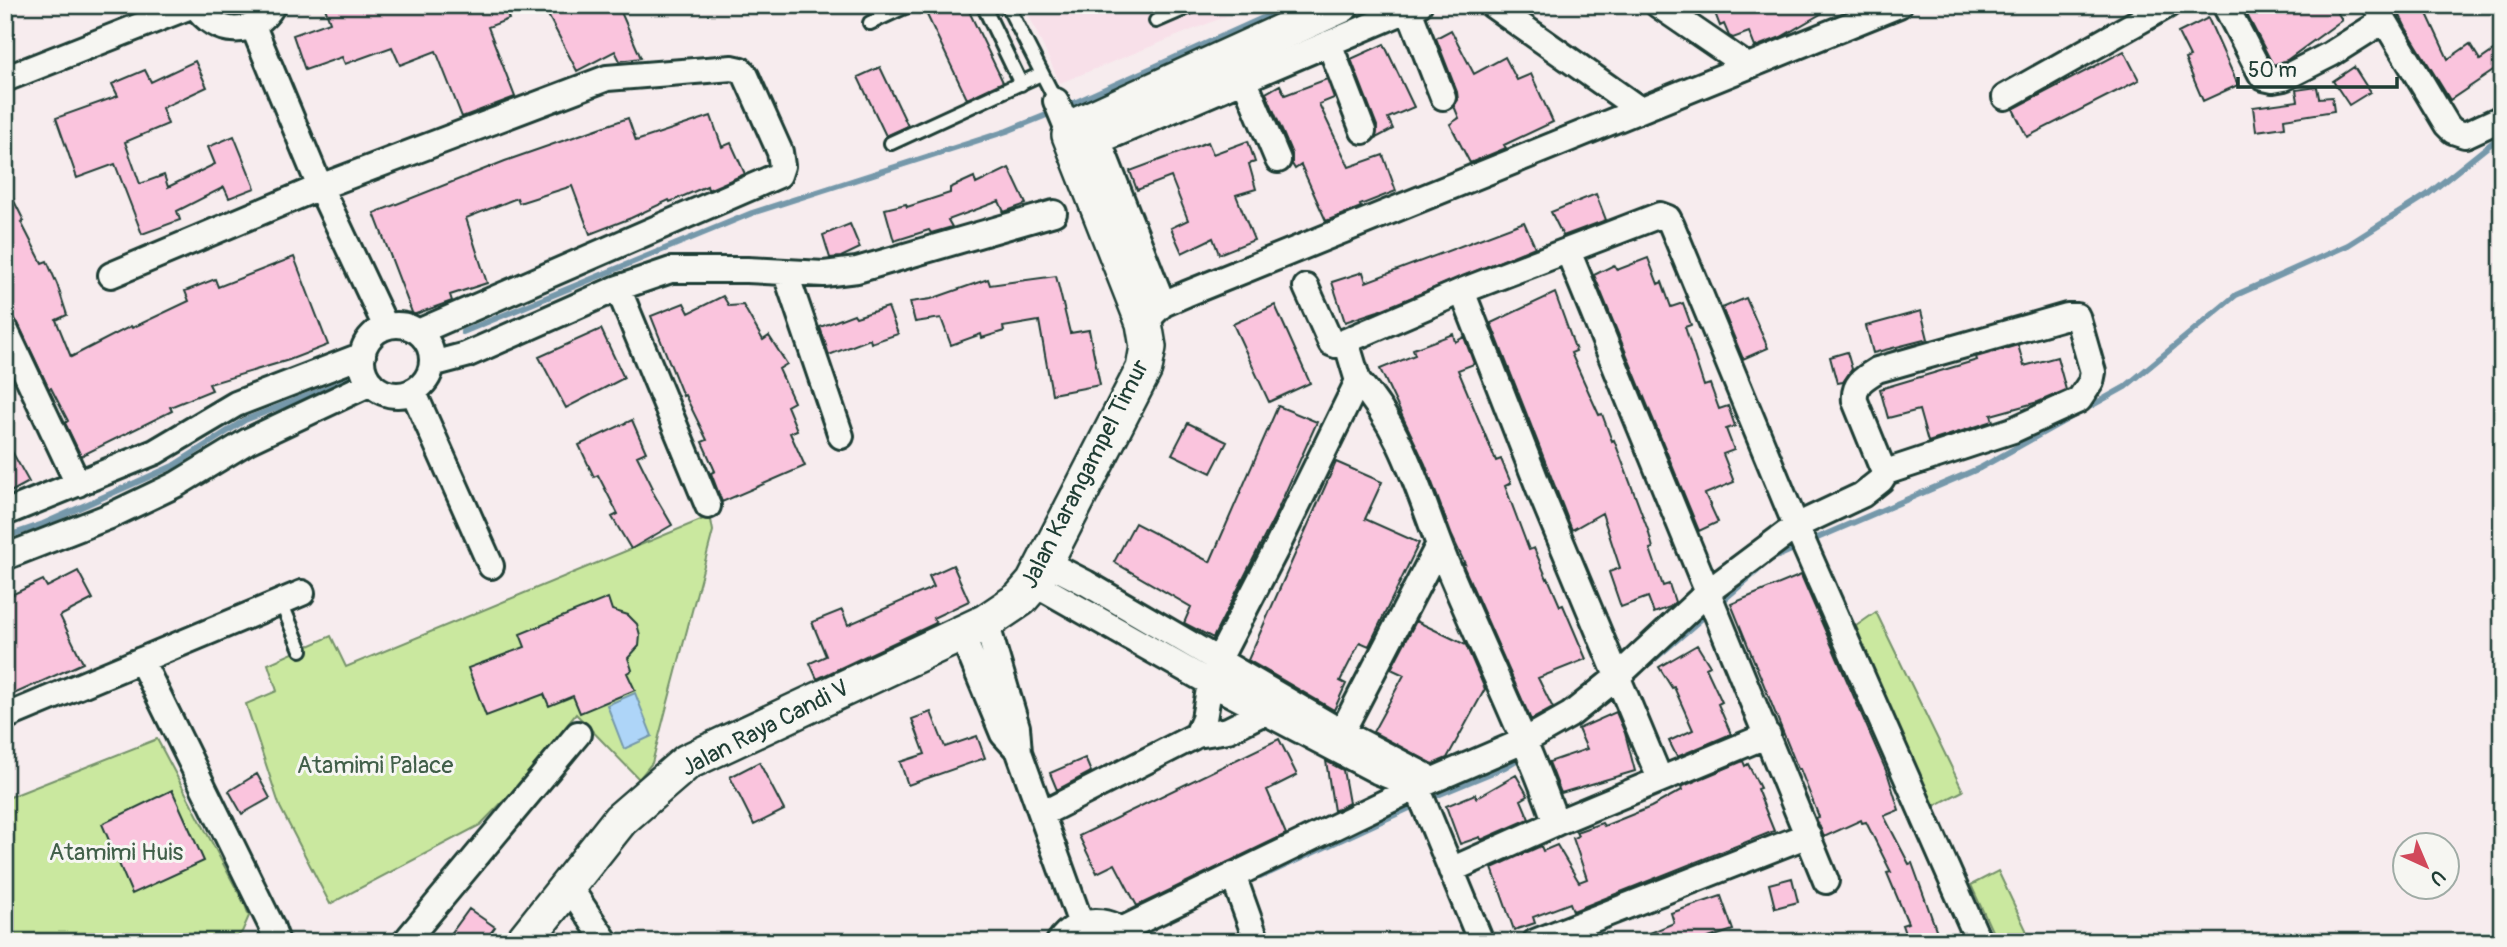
<svg xmlns="http://www.w3.org/2000/svg" width="2507" height="947" viewBox="0 0 2507 947" font-family="Pangolin,sans-serif">
<style>
.built{fill:#f8e0e9}
.green{fill:#cae89f;stroke:#74926a;stroke-width:2}
.water{fill:#aed5f8;stroke:#7598aa;stroke-width:2}
.lines{fill:none;stroke-linecap:round;stroke-linejoin:round}
.stream{stroke:#7598aa;stroke-width:6}
.building{fill:#fac4dd;stroke:#1f3d34;stroke-width:2}
.lane-casing{stroke:#1f3d34;stroke-width:18}
.street-casing{stroke:#1f3d34;stroke-width:30}
.secondary-casing{stroke:#1f3d34;stroke-width:40}
.lane{stroke:#f6f6f2;stroke-width:12}
.street{stroke:#f6f6f2;stroke-width:24}
.secondary{stroke:#f6f6f2;stroke-width:35}
.labels{text-anchor:middle;dominant-baseline:central;stroke-width:6;stroke-linejoin:round;paint-order:stroke}
.street-label{font-size:24px;fill:#1f3d34;stroke:#f6f6f2}
.park-label{font-size:24px;fill:#415f49;stroke:#f6f6f2}
</style>
<rect width="100%" height="100%" fill="#f7ecee"/>
<filter id="ink" filterUnits="userSpaceOnUse"><feTurbulence type="fractalNoise" baseFrequency=".0143" numOctaves="2"/><feDisplacementMap in="SourceGraphic" scale="14" xChannelSelector="R" yChannelSelector="G"/><feConvolveMatrix kernelMatrix="1 2 1 2 8 2 1 2 1" color-interpolation-filters="sRGB"/></filter>
<g filter="url(#ink)">
<path class="built" d="M1024,5h230l-194,78z"/>
<path class="green" d="M703,519l8,1 2,11 -61,232 -13,16 -63,-65 -60,74 -36,37 -150,79 -50,-97 -34,-103 31,-13 -9,-27 63,-28 15,31z
M1876,612l87,179 -35,18 -72,-183z
M157,739l88,166 4,11 -7,16 -11,10h-226v-143z
M1998,871l31,65 -11,6h-21l-26,-57z"/>
<path class="water" d="M635,693l17,43 -28,13 -17,-44z
M1086,933l22,2 11,7h-46z"/>
<g class="lines">
<path class="stream" d="M1063,108l229,-103
M463,332l289,-119 255,-82 47,-19
M5,537l38,-13 130,-58 72,-46 108,-42
M1808,542l172,-74 145,-81 111,-92 112,-50 79,-50 75,-60
M1719,604l52,-45 27,-12
M1650,663l58,-50
M1428,799l77,-32 18,-11
M1260,877l158,-73"/>
</g>
<path class="building" d="M324,5h179l6,14 -21,8 27,70 -53,20 -26,-66 -36,14 -8,-18 -47,17 -3,-7 -37,13 -12,-35 37,-13z
M570,5h48l23,53 -21,3 -5,-10 -38,20 -30,-58z
M947,5h19l37,77 -36,17 -40,-84z
M1712,5h124l-55,32 -26,10 -6,-15 -16,6 -4,-2 -5,-12 -4,2z
M2242,5h91l9,15 -55,40 -14,5z
M2395,5h28l25,54 22,-15 10,16 22,-15v20l-52,35 -44,-72z
M2208,18l30,67 -35,16 -18,-42 5,-2 -12,-24z
M1451,30l23,44 31,-17 12,23 14,-6 22,48 -49,23 2,3 -36,15 -20,-39 9,-6 -5,-12 4,-6 -1,-8 -21,-54z
M1384,44l30,63 -26,11 5,11 -17,9 1,-12 -26,-67z
M2124,51l15,29 -112,57 -14,-28z
M195,61l12,26 -45,21 6,16 -43,18 15,42 24,-9 4,12 47,-23 -7,-17 26,-11 21,52 -26,10 -5,-11 -47,24 3,9 -38,14 -27,-70 -38,14 -21,-60 62,-22 -6,-12 33,-14 6,12z
M880,67l28,59 -22,10 -28,-59z
M2354,67l16,25 -21,13 -16,-24z
M1327,79l7,19 -15,6 30,63 34,-12 13,36 -36,14 1,2 -35,14 -25,-56 -6,4 -3,-5v-10l-26,-61 14,-8 5,10z
M2317,87l2,11 13,-1 2,14 -50,8 1,8 -29,4 -3,-24 45,-6 -2,-11z
M711,116l11,31 9,-4 14,31 -37,16 -1,-4 -37,16 -1,-2 -38,18 -41,16 -18,-48 -53,17 -2,-5 -51,20 21,65 -37,12 2,6 -39,14 -39,-102 131,-52 123,-43 8,23z
M1248,141l7,21 -6,2 7,25 -20,6 18,45 -35,14 -6,-16 -31,15 -11,-25 17,-8 -17,-43 -34,13 -7,-19 78,-29 5,12z
M1009,168l17,36 -22,8 -5,-11 -51,19 4,7 -21,6 -2,-3 -35,11 -9,-32 21,-5 1,3 43,-14v-5l24,-11 2,7z
M5,183l19,38 -3,1 21,41 5,-2 10,23 10,31 -11,5 15,37 60,-31 1,2 57,-27 -4,-10 30,-12 3,8 76,-30 34,88 -39,15 -80,24 3,6 -42,17 2,4 -91,45 -16,-33 3,-2 -17,-33 -2,1 -31,-66 -9,-8 -4,-11z
M1596,194l10,26 -43,16 -12,-24z
M1524,222l11,25 -157,64 -33,11 -13,-40 31,-10 3,10z
M850,224l10,24 -19,9 -11,1 -7,-23z
M1648,258l10,26 4,-2 9,25 12,-4 8,22 -6,2 19,59 6,-2 9,25 9,-3 7,20 -9,3 8,21 -11,4 11,28 -29,12 13,28 -19,9 -105,-256 20,-10 3,5z
M1056,276l14,57 19,-3 11,55 -48,9 -13,-73 -36,6 1,4 -22,7 -1,-4 -30,11 -10,-27 -26,4 -5,-20 21,-3 57,-20 2,6z
M1555,293l21,58 -5,2 28,62 3,-1 10,27 2,-1 34,90 5,18 -3,1 13,37 6,-2 6,18 -5,5 -16,6 -6,-16 -27,10 -12,-35 11,-4 -18,-55 -30,17 -81,-207z
M723,296l6,10 14,-1 20,35 6,-4 18,28 -8,5 15,33 -7,4 10,24 -7,3 15,33 -83,36 -11,-29 4,-2 -13,-29 5,-2 -22,-45 -2,1 -32,-80 33,-13 5,10z
M1746,298l22,50 -25,11 -21,-51z
M1275,305l35,78 -41,19 -36,-78z
M888,307l10,27 -27,9 -1,-4 -41,16 -9,-28 34,-13 2,3z
M1921,311l7,28 -55,14 -7,-27z
M601,329l23,49 -58,30 -27,-51z
M1453,334l2,8 9,-5 10,27 -16,6 38,91 5,-2 10,24 -6,3 24,64 5,-2 13,31 1,-1 12,28 3,-1 23,54 -48,19 15,30 -22,12 -69,-157 3,1 -13,-28 -27,-72 -45,-95 35,-14 -2,-6z
M2018,345l6,21 33,-9 9,33 -28,12 -47,13 2,6 -65,21 -9,-32 -31,8 -8,-29 97,-29 -1,-3z
M1847,352l5,17 -9,13 -6,1 -7,-26z
M1278,406l39,16 -43,96 -61,120 -29,-15 7,-16 -77,-45 21,-39 75,39z
M632,420l14,32 -9,4 16,32 -2,1 21,36 -41,24 -19,-32 6,-3 -20,-39 -4,2 -15,-32z
M1188,423l39,19 -16,31 -39,-19z
M5,439l24,43 -24,13z
M1336,462l46,20 -17,37 54,24 -50,103 -9,-4 -20,39 6,3 -12,26 -86,-50z
M953,565l16,36 -36,17 3,5 -119,56 -7,-16 16,-7 -14,-34 30,-12 6,15 86,-38 -5,-11z
M78,571l15,28 -33,17 23,47 -78,35v-100l38,-18 4,7z
M1801,575l87,200 11,35 -15,6 25,48 3,-1 26,72 -20,7h-10l-6,-17 6,-2 -21,-50 4,-1 -25,-50 -4,1 -1,-3 -37,17 -8,-19 3,-1 -19,-48h-2l-67,-165z
M608,598l4,12 16,5 9,9 3,11 -1,11 -11,12 4,12 -5,3 8,17 -55,23 -7,-17 -24,10 -5,-12 -58,22 -18,-48 57,-21 -5,-13z
M1416,621l50,24 19,44 -38,69 -14,6 -60,-32 31,-57 -13,-6z
M1697,645l13,21 -4,2 16,34 -4,2 13,30 -54,23 -8,-16 24,-11 -19,-43 -2,1 -13,-21z
M931,712l14,35 32,-11 8,22 -77,27 -8,-23 25,-8 -13,-35z
M1616,712l9,21 10,38 -74,22 -12,-31 38,-13 -9,-20z
M1279,739l18,36 -30,15 19,44 -149,72 -22,-42 -18,9 -18,-37z
M1085,758l6,14 -34,18 -7,-17z
M1326,761l17,9 6,33 -15,8z
M1743,761l2,5 3,-2 12,24 -3,1 17,42 -201,80 -3,-8 -37,14 2,6 -21,7 -22,-62 49,-22 2,5 14,-6 22,37 8,-3 -14,-41 5,-2 -2,-4 26,-9 2,3 47,-19 31,-17 -1,-3z
M759,762l25,48 -30,15 -24,-48z
M257,774l13,24 -28,16 -13,-23z
M1516,775l12,21 -7,4 8,19 -48,21 -1,-3 -20,7 -14,-38 29,-12 1,4z
M172,790l32,71 -72,33 -30,-70z
M1792,878l6,24 -23,6 -6,-24z
M1721,896l12,34 -37,12h-67l45,-19 -3,-10z
M469,909l26,18 -11,15h-39z"/>
<g class="lines">
<defs>
<path id="lane" d="M983,5l38,79
M1007,5l49,96
M1156,21l37,-16
M870,23l39,-18
M891,143l150,-69
M281,602l20,48"/>
<path id="street" d="M195,5c21,31 58,34 78,0
M1492,5l147,104
M1658,5l89,61
M2225,5l36,69 3,4 9,2 11,-2 47,-24 52,-33
M2375,5l72,120 6,6 12,4 37,-17
M1409,10l34,87
M253,26l67,161 66,140
M1329,43l34,88
M5,79l188,-74
M1244,79l34,81
M2005,97l163,-92
M1056,101l14,34
M1099,142l64,162
M1076,151l343,-146
M1568,251l258,630
M786,274l55,162
M111,275l209,-88 287,-109 125,-10 9,2 5,6 34,76 2,14 -3,9 -361,157
M1306,287l25,56 5,2 10,-4
M618,288l90,218
M1462,291l78,200 120,288
M1144,323l19,-19 23,-10 713,-289
M362 360a35 35 0 1 1 70 0a35 35 0 1 1-70 0Z
M5,329l73,155
M432,364l34,-9 152,-67 53,-18h76l77,4 33,-4 197,-57
M1358,381c48,52 63,122 90,186 36,86 77,168 108,256
M413,391l78,175
M5,513l150,-61 81,-48 127,-49
M5,557l105,-41 67,-32 71,-43 123,-58
M1045,562l41,21 257,150 81,42
M1034,583l176,100 167,88 40,16 64,155
M986,622l31,105 2,25 62,172
M961,632l42,102 11,12
M141,660l130,265 6,17
M5,717l297,-124
M1197,735l7,-16 6,-36 8,-22 59,-114 81,-166 -12,-40 116,-50 198,-76 8,3 4,8 124,300 183,416
M1334,747l104,-201
M1042,814l155,-79 31,-5 38,-19
M1451,870l105,-47 212,-88
M1233,875l24,67
M568,885l38,57
M1121,930l296,-143 109,-47 44,-25 46,-37 93,-87 87,-65 66,-31 19,-15 5,-8 127,-42 66,-30 12,-18 2,-10 -16,-56h-10l-190,54c-13,8 -24,14 -22,31l26,64 5,7
M405,942l173,-208
M1059,942c17,-26 55,-27 73,-1
M1535,942l273,-107"/>
<path id="secondary" d="M523,942l97,-122 67,-58 299,-140 34,-23 14,-16 110,-214 4,-22 -4,-24 -74,-188 4,-8 267,-122"/>
</defs>
<use href="#lane" class="lane-casing"/>
<use href="#street" class="street-casing"/>
<use href="#secondary" class="secondary-casing"/>
<use href="#lane" class="lane"/>
<use href="#street" class="street"/>
<use href="#secondary" class="secondary"/>
</g>
</g>
<g class="labels">
<g class="street-label">
<text transform="translate(1085 474) rotate(-63)">Jalan Karangampel Timur</text>
<text transform="translate(765 728) rotate(-27)">Jalan Raya Candi V</text>
</g>
<g class="park-label">
<text x="375" y="765">Atamimi Palace</text>
<text x="116" y="852">Atamimi Huis</text>
</g>
</g>
<rect width="2507" height="947" fill="none" stroke="#f6f6f2" stroke-width="28"/>
<rect x="14" y="14" width="2479" height="919" fill="none" stroke="#1f3d34" stroke-width="2.5" filter="url(#ink)"/>
<g transform="translate(2426 866) rotate(136)"><circle r="33" fill="#f6f6f2" stroke="#a0aca6" stroke-width="2"/>
<path d="M0-5L12 26L0 18L-12 26Z" fill="#d1495b"/>
<text y="-10" font-size="19" font-weight="bold" text-anchor="middle" fill="#1f3d34">U</text>
</g>
<path d="M2238 77v10h159v-10" fill="none" stroke="#1f3d34" stroke-width="3.5"/>
<text x="2248" y="77" font-size="21" fill="#1f3d34" stroke="#f6f6f2" stroke-width="5" paint-order="stroke">50 m</text>
</svg>
